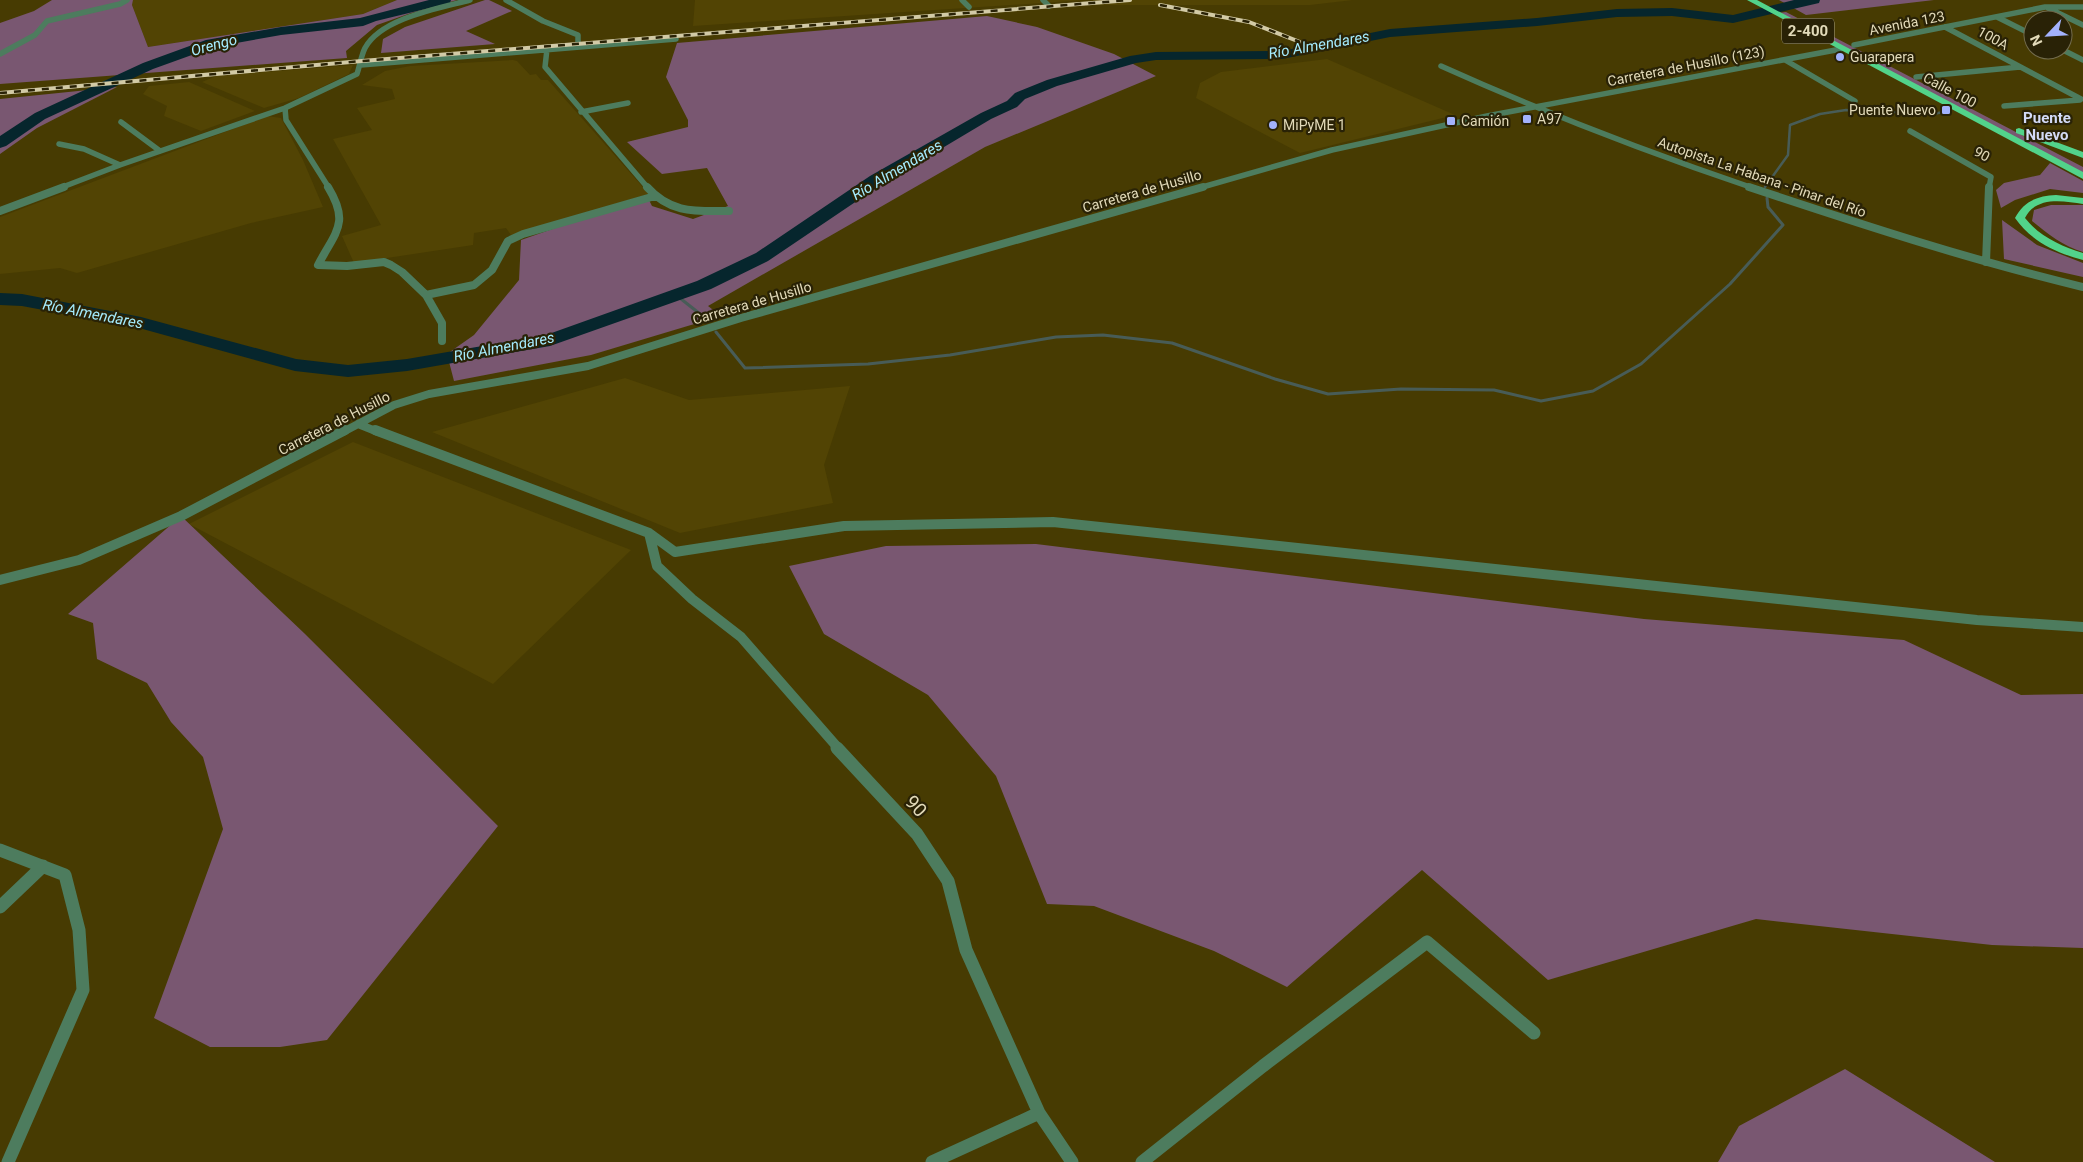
<svg xmlns="http://www.w3.org/2000/svg" width="2083" height="1162" viewBox="0 0 2083 1162" font-family="Roboto,sans-serif">
<style>
.built{fill:#524404}
.green{fill:#795771}
.lines{fill:none;stroke-linecap:round;stroke-linejoin:round}
.stream-far1{stroke:#485c57;stroke-width:2.5}
.stream{stroke:#485c57;stroke-width:3}
.river{fill:#06262d;fill-rule:evenodd}
.street-far3{stroke:#4d7c5e;stroke-width:5.5}
.street-far2{stroke:#4d7c5e;stroke-width:8}
.street-far1{stroke:#4d7c5e;stroke-width:10}
.street{stroke:#4d7c5e;stroke-width:13}
.highway{fill:#52d38a;fill-rule:evenodd}
.rail-casing{stroke:#d2caa6;stroke-width:4}
.rail{stroke:#292206;stroke-width:2.5;stroke-dasharray:7;stroke-linecap:butt}
.poi-dot{fill:#a3b2fd;stroke:#292206;stroke-width:2}
.labels{text-anchor:middle;dominant-baseline:central;stroke-width:4.5;stroke-linejoin:round;paint-order:stroke}
.far-street-label{font-size:14px;fill:#e2dab9;stroke:#292206}
.far-poi-label{font-size:14px;fill:#e2dab9;stroke:#292206;text-anchor:start}
.shield{fill:#292206;stroke:#aaa383;stroke-width:1}
.shield-label{font-size:15px;font-weight:bold;fill:#e2dab9}
.far-water-label{font-size:15px;font-style:italic;fill:#a5ecfe;stroke:#292206}
.far-neighbourhood-label{font-size:15px;font-weight:bold;fill:#d3daf6;stroke:#292206}
.near-street-label{font-size:19px;fill:#e2dab9;stroke:#292206}
</style>
<rect width="100%" height="100%" fill="#473b02"/>
<path class="built" d="M133,0h264l-34,14 -215,33 -16,-42z
M695,0h392l-394,26z
M1091,0h262l-43,5h-215z
M1327,59l128,56 -155,38 -104,-55 4,-15 21,-11z
M513,60l4,1 13,14 6,-1 5,6h7l101,114 -138,41 -5,-7 -32,5 -1,12 -119,18 -12,-27 39,-11 -48,-86 39,-9 -15,-22 38,-9 -3,-10 -30,-4 23,-14 25,-5z
M353,65l-4,9 -50,24 -35,10 -62,-26 14,-6z
M189,82l66,29 -54,20 -37,-15 3,-10 -24,-12 6,-8z
M267,116l14,2 22,42 20,47 -72,16 -174,50 -17,-5 -60,6v-57z
M625,378l64,22 161,-14 -26,79 9,38 -153,30 -248,-101z
M353,442l278,108 -138,134 -304,-160z"/>
<path class="green" d="M52,0h81l-1,5 16,42 215,-33 34,-14h60l-46,13 -34,12 -31,26 1,7 -347,26v-61l34,-12z
M485,0h4l23,11 -46,20 29,13 -114,9 2,-14 22,-12z
M1779,0h155l-128,15z
M1786,12l297,155v6l-306,-160z
M987,16l50,11 77,27 42,22 -171,71 -277,159 13,10 -130,39 -137,26 -7,-27 27,-19 45,-55 2,-40 126,-44 5,10 41,13 35,-13 -21,-38 -45,6 -35,-32 61,-15v-7l-22,-43 11,-34z
M117,87l-80,41 -37,26v-55z
M2050,163l33,18v12l-33,-4 -35,11 -14,8 -5,-18 8,-7 36,-8z
M2051,205h32v47c-20,-6 -35,-18 -51,-31l2,-11z
M2002,220l35,25 46,18v14l-79,-18z
M181,516l123,117 194,193 -171,214 -47,7h-70l-56,-29 69,-189 -20,-72 -32,-35 -24,-39 -50,-24 -4,-36 -25,-9z
M1036,544l608,75 260,21 117,55 62,-1v254l-91,-3 -236,-26 -208,61 -126,-110 -135,117 -73,-36 -120,-45 -47,-2 -51,-128 -68,-81 -104,-61 -35,-68 97,-20z
M1845,1069l150,93h-277l21,-36z"/>
<g class="lines">
<path class="stream-far1" d="M1765,187l23,-32 2,-30 30,-11 26,-4 88,4 13,-3"/>
<path class="stream" d="M676,295l33,26
M716,332l29,36 123,-4 82,-9 106,-18 47,-2 69,8 103,36 53,15 73,-5 93,1 47,11 52,-10 48,-27 89,-80 53,-59 -15,-18 -1,-9"/>
<path class="river" d="M429,0h22l-1,3 -74,18 -13,5 -82,9 -67,12 -61,22 -108,50 -39,27 -6,2v-12l35,-23 108,-50 63,-23 75,-13 79,-9z
M1794,0h26l-1,3 -86,20 -61,-7 -55,1 -80,9 -147,11 -108,22 -126,1 -20,3 -79,23 -32,13 -8,8 -26,12 -109,65 -114,77 -57,28 -161,57 -143,25 -59,6 -53,-6 -156,-43 -117,-22 -22,-1v-12l22,1 119,23 155,42 52,6 59,-6 139,-24 151,-54 59,-28 114,-77 111,-63 26,-12 8,-8 32,-13 83,-24 26,-4 126,-1 108,-22 147,-11 80,-9 55,-1 61,7z"/>
<path class="street-far3" d="M506,0l37,21 35,14v11
M962,0l7,7
M1043,0l6,6
M2048,8l35,17
M1997,17l36,18
M1945,27l136,72
M1854,45l191,-38h38
M547,49l-2,18 103,121
M2063,50l20,10
M0,54l35,-19 12,-14 73,-17 7,-4
M1785,60l70,41
M361,65l315,-26
M1441,66c102,46 206,86 312,122
M1916,77l104,-10
M2004,106l76,-6
M285,108l1,12 43,68
M581,112l47,-9
M121,122l39,29
M1910,131l81,46 -2,11
M59,144l25,5 36,16
M60,188l60,-23 165,-57 72,-34c3,-9 4,-18 8,-26 16,-30 75,-40 105,-48
M1199,188l133,-38 155,-34 354,-67"/>
<path class="street-far2" d="M328,187c22,36 8,44 -10,78l29,1 37,-4 7,3 11,7 24,23 16,28v18
M647,187c24,27 49,24 82,24
M1749,187c111,37 221,73 334,100
M0,211l64,-24
M1986,262l3,-75
M426,295l48,-10 18,-15 16,-29 15,-7 132,-38
M358,424l20,8
M343,432l51,-27 35,-11 159,-28 153,-48 462,-131"/>
<path class="street-far1" d="M375,430l274,103 26,19 169,-26 209,-4 924,98 106,7
M649,533l8,33 35,33 49,38 98,112
M0,580l79,-20 102,-44 164,-86"/>
<path class="street" d="M837,748l80,86 31,47 18,69 73,163 33,49
M0,850l65,25 14,55 4,60 -75,172
M0,907l43,-41
M932,1162l107,-49
M1142,1162l121,-96 164,-124 107,91"/>
<path class="highway" d="M1747,0h10l326,172v7z
M2019,128l64,24v6l-67,-25v-4z
M2056,195l27,3v6c-20,-3 -47,-8 -58,14 15,19 36,28 58,35v7c-27,-7 -52,-19 -68,-42 9,-17 22,-22 41,-23z"/>
<defs>
<path id="rail" d="M1160,5l89,17 51,20
M0,93l362,-32 768,-61"/>
</defs>
<use href="#rail" class="rail-casing"/>
<use href="#rail" class="rail"/>
</g>
<g class="poi-dot">
<circle cx="1840" cy="57" r="5"/>
<rect x="1941" y="105" width="10" height="10" rx="2.5"/>
<rect x="1522" y="114" width="10" height="10" rx="2.5"/>
<rect x="1446" y="116" width="10" height="10" rx="2.5"/>
<circle cx="1273" cy="125" r="5"/>
</g>
<g class="labels">
<g class="far-street-label">
<text transform="translate(1907 23) rotate(-11)">Avenida 123</text>
<text transform="translate(1993 38) rotate(29)">100A</text>
<text transform="translate(1686 66) rotate(-11)">Carretera de Husillo (123)</text>
<text transform="translate(1950 90) rotate(28)">Calle 100</text>
<text transform="translate(1982 154) rotate(29)">90</text>
<text transform="translate(1762 177) rotate(19)">Autopista La Habana - Pinar del Río</text>
<text transform="translate(1142 191) rotate(-16)">Carretera de Husillo</text>
<text transform="translate(752 303) rotate(-16)">Carretera de Husillo</text>
<text transform="translate(334 423) rotate(-27)">Carretera de Husillo</text>
</g>
<g class="far-poi-label">
<text x="1850" y="57">Guarapera</text>
<text x="1936" y="110" text-anchor="end">Puente Nuevo</text>
<text x="1537" y="119">A97</text>
<text x="1461" y="121">Camión</text>
<text x="1283" y="125">MiPyME 1</text>
</g>
<rect class="shield" x="1782" y="18.5" width="52" height="25" rx="4"/>
<g class="shield-label">
<text x="1808" y="31">2-400</text>
</g>
<g class="far-water-label">
<text transform="translate(214 45) rotate(-15)">Orengo</text>
<text transform="translate(1319 45) rotate(-10)">Río Almendares</text>
<text transform="translate(897 170) rotate(-31)">Río Almendares</text>
<text transform="translate(93 314) rotate(11)">Río Almendares</text>
<text transform="translate(504 347) rotate(-11)">Río Almendares</text>
</g>
<g class="far-neighbourhood-label">
<text x="2047" y="118">Puente<tspan x="2047" dy="17">Nuevo</tspan></text>
</g>
<g class="near-street-label">
<text transform="translate(916 806) rotate(47)">90</text>
</g>
</g>
<g transform="translate(2048 35) rotate(245)"><circle r="24" fill="#292206" stroke="#736c4e"/>
<path d="M0-4L9 19L0 12L-9 19Z" fill="#a3b2fd"/>
<text y="-8" font-size="14" font-weight="bold" text-anchor="middle" fill="#e2dab9">N</text>
</g>
</svg>
